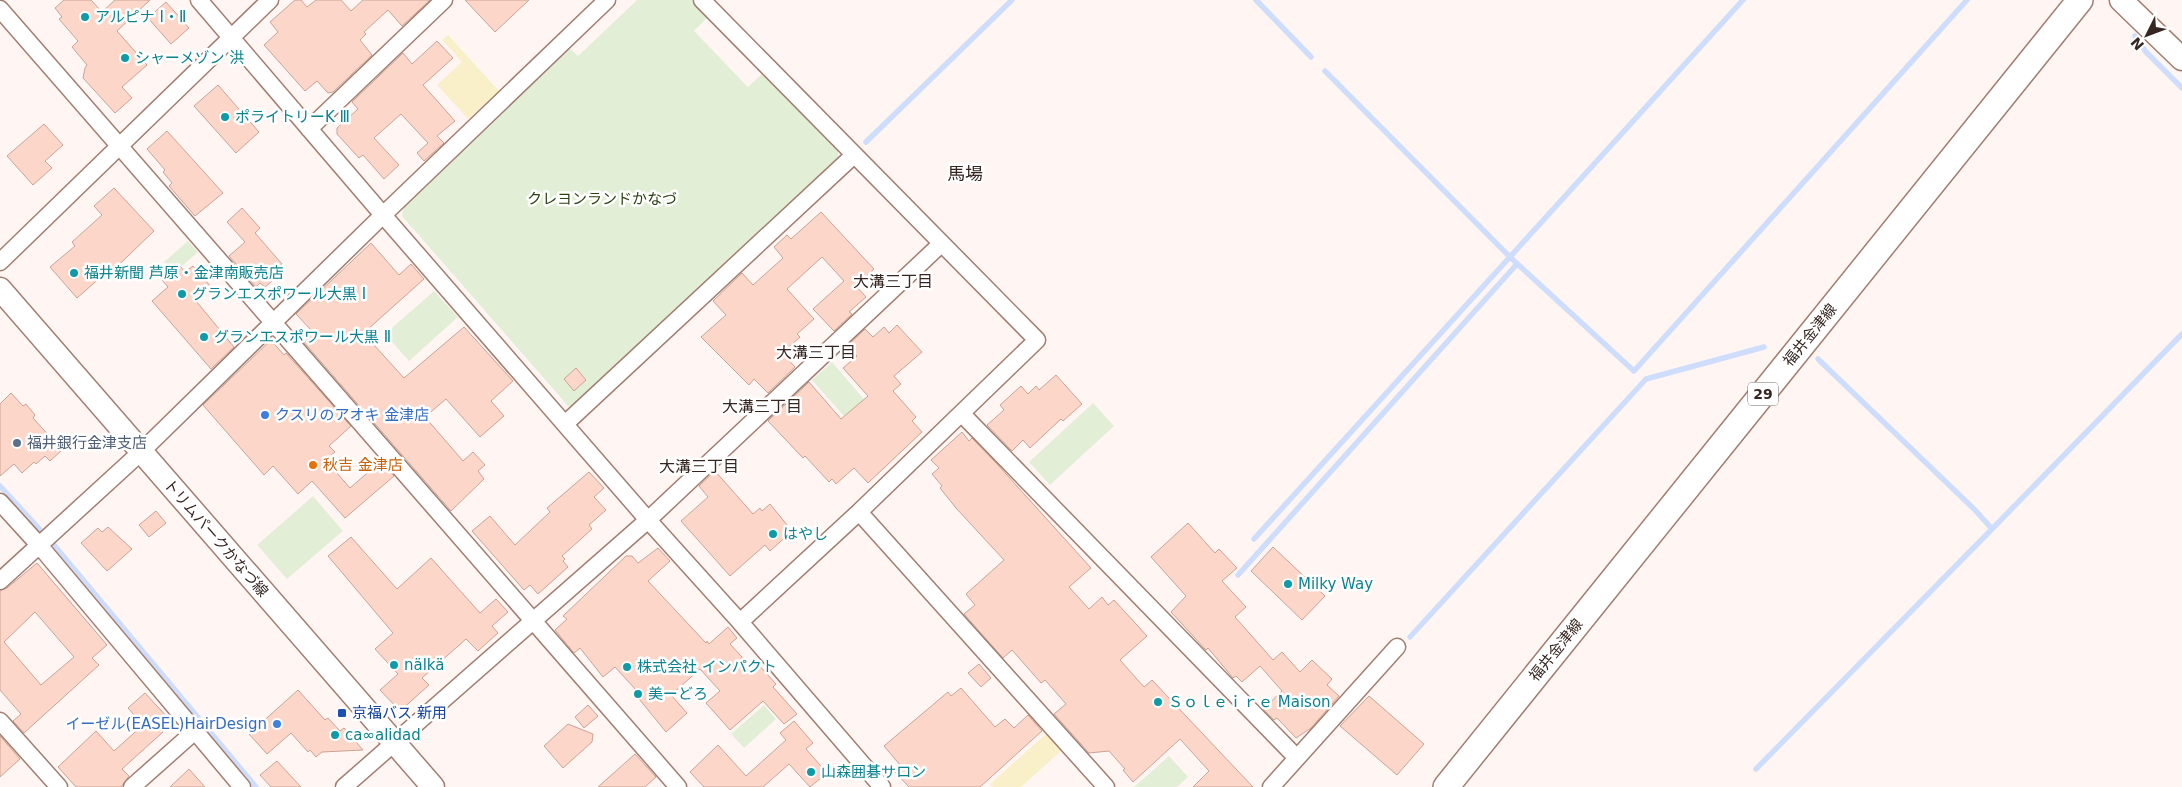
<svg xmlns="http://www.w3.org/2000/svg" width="2182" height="787" viewBox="0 0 2182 787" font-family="'DejaVu Sans','Noto Sans JP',sans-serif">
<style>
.green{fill:#e2efd6}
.sand{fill:#f9efc9}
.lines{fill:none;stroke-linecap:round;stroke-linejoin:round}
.stream{stroke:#ceddfc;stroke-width:5.5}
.building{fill:#fcd7c9;stroke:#c9a394;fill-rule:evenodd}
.street-casing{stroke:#a27e70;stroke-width:19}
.secondary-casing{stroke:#a27e70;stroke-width:25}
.primary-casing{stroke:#a27e70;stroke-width:28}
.street{stroke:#fff;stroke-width:16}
.secondary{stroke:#fff;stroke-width:22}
.primary{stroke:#fff;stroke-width:25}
.culture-dot{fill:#0f9aa8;stroke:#fff;stroke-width:2}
.shop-dot{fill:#3f7fe0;stroke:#fff;stroke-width:2}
.service-dot{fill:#5c6f8a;stroke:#fff;stroke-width:2}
.food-dot{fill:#e8710a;stroke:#fff;stroke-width:2}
.transit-dot{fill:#1a4fb4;stroke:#fff;stroke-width:2}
.labels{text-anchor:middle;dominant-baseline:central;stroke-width:5;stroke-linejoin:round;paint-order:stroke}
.shield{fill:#fff;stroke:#726764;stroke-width:1}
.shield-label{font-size:14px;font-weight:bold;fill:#352621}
.culture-label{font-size:15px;fill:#0d838f;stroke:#fff;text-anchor:start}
.park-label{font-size:15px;fill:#2d4214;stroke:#fff}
.street-label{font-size:15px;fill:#352621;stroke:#fff}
.shop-label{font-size:15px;fill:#366cbe;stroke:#fff;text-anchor:start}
.service-label{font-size:15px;fill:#4e5e75;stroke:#fff;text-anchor:start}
.food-label{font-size:15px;fill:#c56008;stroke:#fff;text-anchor:start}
.transit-label{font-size:15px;fill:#164399;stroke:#fff;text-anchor:start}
.neighbourhood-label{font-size:16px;fill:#352621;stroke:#fff}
.quarter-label{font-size:18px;fill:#352621;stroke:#fff}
</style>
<rect width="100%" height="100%" fill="#fff6f3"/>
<path class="green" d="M637,0h55l16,17 -14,14 54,56 17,-16 73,78v9l-261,248h-9l-166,-190 2,-11 164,-158 10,9z
M188,241l10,11 -16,14 -3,-3 -8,7 -7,-8z
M434,291l24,26 -49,44 -24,-27z
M832,362l36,42 -19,18 -37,-42z
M1093,403l21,23 -64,59 -21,-23z
M313,496l30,35 -56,48 -30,-34z
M764,705l12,14 -32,29 -13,-14z
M1169,756l19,21 -11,10h-43z"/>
<path class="sand" d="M448,35l51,56 -31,28 -31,-34 25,-23 -20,-22z
M1047,733l15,17 -41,37h-28l-3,-3z"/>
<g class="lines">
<path class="stream" d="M1256,0l55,57
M2135,36l11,16 36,36
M1325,71l186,187 123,113 333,-371
M866,142l146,-142
M1818,359l157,151 17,19 190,-195
M0,486l54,59 202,242
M1254,539l489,-539
M1238,575l279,-311
M1410,637l236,-258 118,-32
M1756,769l236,-240"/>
</g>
<path class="building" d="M64,0h27l11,12 13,-12h35l-33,31 30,34 -25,22 10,11 -17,15 -32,-35 2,-10 2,-3 -15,-18 6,-6 -19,-22 3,-2 -7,-9z
M295,0h6l6,7 9,-7h25l10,11 12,-11h67l-28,26 -14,-16 -24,22 2,2 -6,6 12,15 -39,37 -5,1 -11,-12 -12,10 -41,-46 14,-13 -8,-10z
M465,0h64l-34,32z
M166,2l23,26 -18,16 -23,-26z
M437,41l16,17 -30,27 32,36 -18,15 7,7 -20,18 -7,-8 11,-10 -27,-29 -27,24 25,27 -15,14 -21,-24 -4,3 -22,-24v-6l21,-19 -6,-7 51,-49 9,11z
M218,85l41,47 -23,21 -42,-47z
M44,124l19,21 -18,16 7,7 -19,17 -26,-29z
M167,131l56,62 -28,23 -26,-30 3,-3 -9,-11 2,-2 -18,-21z
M114,188l40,43 -50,48 -2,-3 -25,22 -27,-31 25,-21 -3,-4 30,-27 -8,-9z
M242,208l18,20 -5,5 27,31 -5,4 4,5 -16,14 -5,-4 -4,4 -27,-31 16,-14 -18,-20z
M821,212l53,57 -18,17 10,11 -17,15 3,2 -18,17 -21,-22 31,-28 -22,-24 -35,32 27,30 -17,15 3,3 -18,16 13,14 -27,26 -14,-14 -5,6 -48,-48 25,-22 -13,-14 29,-28 11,12 30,-27 -9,-11 13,-12 4,4z
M371,243l28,32 12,-11 13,15 -57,51 11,12 -4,3 30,33 60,-51 49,54 -22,20 13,15 -24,21 -34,-38 -21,18 38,44 10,-9 12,13 -7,6 6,8 -33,32 -150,-172 10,-9 -15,-16z
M179,265l6,7 8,-6 19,22 -16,13 38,46 -23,22 -59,-68 16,-14 -6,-7z
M897,325l25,27 -28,24 7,8 -8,7 23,26 -4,4 10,11 -54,51 -14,-15 -18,16 -4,-5 -3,3 -24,-26 -2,2 -35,-37 41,-39 32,37 27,-23 -25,-28 14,-12 -10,-10 18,-17 8,8 11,-10 5,6z
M271,340l13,15 2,-2 65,73 -22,20 6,6 -4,3 5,5 -6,5 20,23 31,-27 13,15 -49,42 -33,-37 -14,13 -25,-28 -9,9 -61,-70z
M576,368l10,12 -12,11 -10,-12z
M1056,375l26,29 -19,17 -2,-2 -31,29 -7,-8 -11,11 -25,-26 17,-15 -4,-5 21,-19 7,8 8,-8 3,4z
M11,393l12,13 3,-2 9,11 -2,3 29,32 -12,11 -5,-5 -9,8 -2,-2 -12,11 -8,-9 -14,12v-72z
M962,432l7,9 3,-3 25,26 94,104 -22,19 20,22 13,-12 6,8 6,-5 33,36 -27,24 24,27 8,-7 101,107h-60l16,-16 -29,-32 -47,43 -10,-12 2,-1 -16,-18 -20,2 -35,-39 12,-10 -21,-24 -4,3 -29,-33 -9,8 -39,-44 11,-9 -9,-11 38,-34 -48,-52 -16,-20 2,-2 -10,-12 7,-6 -8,-8z
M715,471l38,43 7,-6 2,3 8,-7 22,27 -22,20 -5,-6 -35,31 -49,-55 27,-24 -9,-11z
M589,472l15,16 -10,9 12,13 -17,15 3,4 -30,27 3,3 -2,2 5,6 -30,27 -8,-9 -6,5 -52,-59 18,-15 25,29 35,-33 -3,-4z
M156,511l10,12 -17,14 -10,-12z
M1188,523l27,30 4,-4 18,19 -15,13 24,26 -11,10 38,43 9,-8 18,20 12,-12 20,19 -5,6 12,11 -28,32 -15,10 -19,-20 -3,2 -11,-11 19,-18 -22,-25 -18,16 -6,-6 -3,2 -25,-30 -2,2 -35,-38 15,-16 -35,-39z
M108,527l24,22 -25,22 -26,-28 17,-15 4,4z
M351,537l46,52 34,-31 49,55 16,-14 12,13 -16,14 6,7 -20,18 -12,-12 -44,39 7,7 -29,26 -20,-21 18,-16 -23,-25 18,-16 -65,-77z
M1273,547l52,49 -23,24 -51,-49z
M658,548l12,13 -22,20 58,62 1,-2 2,3 19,-17 9,11 -7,6 22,24 5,-5 19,21 -3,3 24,27 -13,10 -21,-23 -33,29 -24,-27 14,-12 -20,-22 -29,26 16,18 -21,19 -31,-38 1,-4 -21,-23 -12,10 -23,-29 -6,5 -19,-23 12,-11 -4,-3 63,-60h6l6,7z
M37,563l70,82 -15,13 7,7 -75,68 -11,-12 8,-7 -21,-24v-99l7,-3zM35,612l39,45 -33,28 -37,-43z
M979,664l12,14 -10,9 -13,-14z
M961,688l34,39 10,-8 9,9 14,-13 14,16 -62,56h-71l-15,-16 6,-6 -16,-19 64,-54 3,4z
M298,690l27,30 3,-2 12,13 4,-3 19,22 -41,2 -6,5 -6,-7 -2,2 -17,-19 -24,21 -18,-20z
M145,693l24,26 -10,9 4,4 -41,37 7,7 -8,11h-45l-18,-20 38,-36 18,20 29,-26 -15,-17z
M1369,696l55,48 -27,31 -57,-49z
M588,705l10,11 -14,12 -9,-11z
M794,721l19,22 -7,6 21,24 -17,14 -21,-23 -26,23h-59l-14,-15 28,-27 28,31 40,-36 -6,-7z
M568,724l25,10 -1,8 -29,26 -19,-22z
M0,736l20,23 -20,18z
M635,754l21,23 -11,10h-47z
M277,761l24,26h-30l-11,-12z
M189,769l16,18h-35z"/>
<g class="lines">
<defs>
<path id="street" d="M199,0l184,215 265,305 92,102 142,165
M702,0l335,340 -178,172 -119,110
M0,9l678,778
M309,129l135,-129
M0,262l270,-262
M962,414l335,344
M565,424l289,-269
M0,502l39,43 203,242
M859,512l247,275
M0,581l141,-129 242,-237 224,-215
M0,721l59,66
M132,787l63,-56
M344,787l304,-267 293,-276
M1271,787l126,-140"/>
<path id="secondary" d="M2121,0l61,59
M0,289l433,498"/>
<path id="primary" d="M1446,787l634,-787"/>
</defs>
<use href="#street" class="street-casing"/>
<use href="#secondary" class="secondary-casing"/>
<use href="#primary" class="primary-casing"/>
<use href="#street" class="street"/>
<use href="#secondary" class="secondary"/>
<use href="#primary" class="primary"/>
</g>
<g class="culture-dot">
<circle cx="85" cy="17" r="5"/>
<circle cx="125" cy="58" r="5"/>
<circle cx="225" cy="117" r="5"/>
<circle cx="74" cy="273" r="5"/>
<circle cx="182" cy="294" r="5"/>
<circle cx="204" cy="337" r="5"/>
<circle cx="773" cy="534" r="5"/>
<circle cx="1288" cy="584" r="5"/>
<circle cx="394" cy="665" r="5"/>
<circle cx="627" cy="667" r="5"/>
<circle cx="638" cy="694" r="5"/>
<circle cx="1158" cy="702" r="5"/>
<circle cx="335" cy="735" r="5"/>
<circle cx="811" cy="772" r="5"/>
</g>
<g class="shop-dot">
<circle cx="265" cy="415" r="5"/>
<circle cx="277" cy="724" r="5"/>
</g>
<circle class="service-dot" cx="17" cy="443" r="5"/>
<circle class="food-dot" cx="313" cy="465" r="5"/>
<rect class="transit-dot" x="337" y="708" width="10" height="10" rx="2.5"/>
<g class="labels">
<rect class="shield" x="1748" y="382.5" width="30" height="23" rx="4"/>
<g class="shield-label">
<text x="1763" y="394">29</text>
</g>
<g class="culture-label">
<text x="95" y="17">アルピナ Ⅰ・Ⅱ</text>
<text x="135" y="58">シャーメゾン 洪</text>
<text x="235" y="117">ポライトリーK Ⅲ</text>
<text x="84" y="273">福井新聞 芦原・金津南販売店</text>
<text x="192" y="294">グランエスポワール大黒 Ⅰ</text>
<text x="214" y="337">グランエスポワール大黒 Ⅱ</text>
<text x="783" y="534">はやし</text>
<text x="1298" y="584">Milky Way</text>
<text x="404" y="665">nälkä</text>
<text x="637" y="667">株式会社 インパクト</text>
<text x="648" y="694">美ーどろ</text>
<text x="1168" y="702">Ｓｏｌｅｉｒｅ Maison</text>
<text x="345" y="735">ca∞alidad</text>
<text x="821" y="772">山森囲碁サロン</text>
</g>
<g class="park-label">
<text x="602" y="199">クレヨンランドかなづ</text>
</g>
<g class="street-label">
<text transform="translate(1810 335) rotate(-51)">福井金津線</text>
<text transform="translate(216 538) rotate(49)">トリムパークかなづ線</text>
<text transform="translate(1556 650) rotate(-51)">福井金津線</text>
</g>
<g class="shop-label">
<text x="275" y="415">クスリのアオキ 金津店</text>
<text x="267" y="724" text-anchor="end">イーゼル(EASEL)HairDesign</text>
</g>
<g class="service-label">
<text x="27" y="443">福井銀行金津支店</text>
</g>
<g class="food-label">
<text x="323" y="465">秋吉 金津店</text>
</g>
<g class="transit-label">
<text x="352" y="713">京福バス 新用</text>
</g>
<g class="neighbourhood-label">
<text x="893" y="281">大溝三丁目</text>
<text x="816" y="352">大溝三丁目</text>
<text x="762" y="406">大溝三丁目</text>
<text x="699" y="466">大溝三丁目</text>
</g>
<g class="quarter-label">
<text x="965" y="173">馬場</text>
</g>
</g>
<g transform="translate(2147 35) rotate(228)" stroke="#ffffff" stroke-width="4" paint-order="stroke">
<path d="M0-4L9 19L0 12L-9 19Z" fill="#352621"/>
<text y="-8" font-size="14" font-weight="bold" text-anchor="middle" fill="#352621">N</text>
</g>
</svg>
